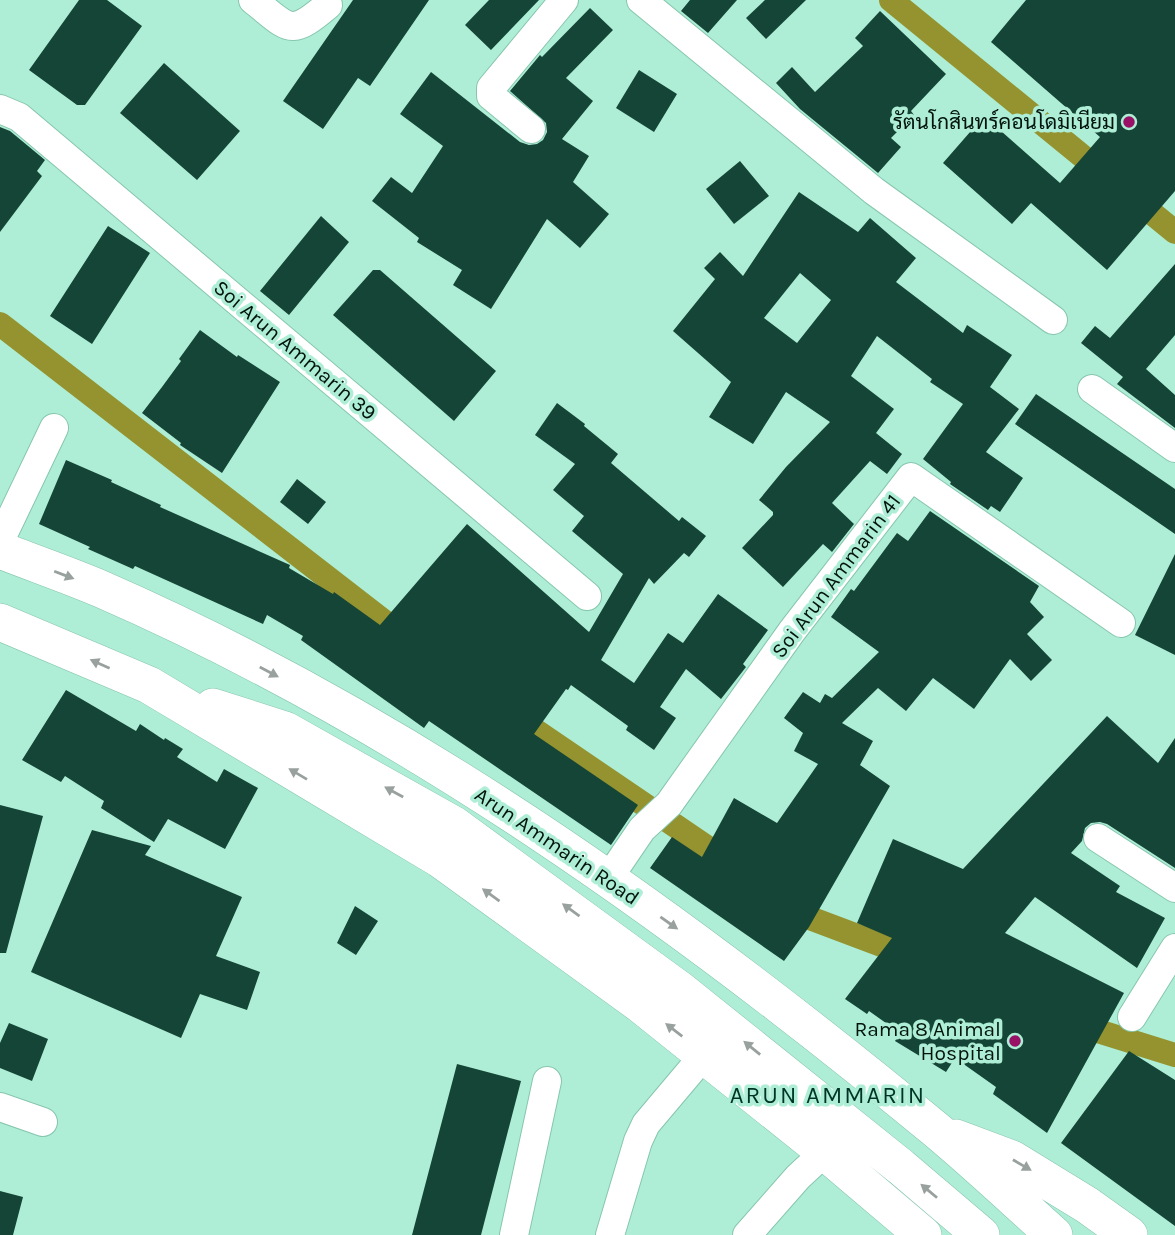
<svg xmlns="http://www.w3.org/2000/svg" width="1175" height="1235" viewBox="0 0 1175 1235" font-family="Karla,Sarabun,sans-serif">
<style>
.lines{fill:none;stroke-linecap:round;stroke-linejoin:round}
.canal{stroke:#94932f;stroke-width:24}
.building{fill:#154536;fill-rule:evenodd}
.minor-casing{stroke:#87c6ae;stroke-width:30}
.major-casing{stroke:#87c6ae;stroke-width:38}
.minor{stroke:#fff;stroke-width:28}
.major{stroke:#fff;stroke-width:37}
.oneway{fill:#99a19e}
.poi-dot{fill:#981166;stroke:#aeeed6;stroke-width:2.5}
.labels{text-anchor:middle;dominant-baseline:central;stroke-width:7;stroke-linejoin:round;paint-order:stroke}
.poi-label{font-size:21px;fill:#00130c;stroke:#aeeed6;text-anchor:end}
.street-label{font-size:21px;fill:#00130c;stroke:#aeeed6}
.quarter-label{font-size:24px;letter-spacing:2px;fill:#003526;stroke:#aeeed6}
</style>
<rect width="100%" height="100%" fill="#aeeed6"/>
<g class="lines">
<path class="canal" d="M891,0l284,232
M0,324l408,316
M508,712l225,153
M786,902l21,15 109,41
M1072,1023l103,32"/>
</g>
<path class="building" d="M79,0h28l35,26 -57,79h-8l-48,-35z
M353,0h76l-59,86 -12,-8 -35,51 -40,-28z
M489,0h50l-48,50 -26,-25z
M690,0h47l-29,33 -27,-22z
M765,0h41l-40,39 -20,-21z
M1026,0h149v191l-68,79 -76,-67 -19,21 -69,-61 41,-47 76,67 40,-46 -109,-95z
M590,8l23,22 -47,48 27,23 -31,38 27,17 -16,26 36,32 -29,34 -33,-29 -56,90 -38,-24 9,-15 -45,-28 2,-4 -47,-37 19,-24 21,16 31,-47 -43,-32 31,-42 89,70 9,3 8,-1 6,-4 4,-8 -1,-9 -36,-32 30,-36 2,2z
M880,11l66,63 -35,37 3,4 -23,23 10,9 -23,26 -78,-64 -24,-26 16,-16 23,25 48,-46 -8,-8z
M164,63l76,68 -43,49 -77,-67z
M639,70l38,24 -23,38 -38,-24z
M0,127l10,4 35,29 -8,11 5,5 -42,56z
M740,161l29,35 -35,28 -28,-35z
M799,192l59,40 12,-14 46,40 -20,24 67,51 4,-8 45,30 -22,32 29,22 -33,43 37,26 -23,34 -9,-6 -3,4 -38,-26 1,-2 -28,-23 40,-55 -33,-22 2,-3 -55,-43 -26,40 43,33 -18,24 26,21 -15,20 -17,-13 -38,42 22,21 -22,28 -9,-8 -40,43 -41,-39 31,-33v-3l-14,-12 27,-33 44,-45 -44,-30 -33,52 -44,-27 22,-35 -58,-51 42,-52 -11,-11 16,-16 23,24zM800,273l31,27 -34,43 -33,-25z
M321,216l28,26 -60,73 -29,-24z
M108,226l42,27 -58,91 -42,-28z
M1175,264v71l-29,34 29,26v33l-58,-44 6,-7 -42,-34 14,-17 15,12z
M373,270h7l116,101 -42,50 -121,-106z
M200,330l37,27 1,-2 42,27 -58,91 -42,-28 1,-2 -39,-30 20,-26 19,-26 -2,-2z
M1036,394l139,95v45l-160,-110z
M557,403l28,21 -1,2 34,28 -7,9 68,58 3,-4 24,19 -17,21 -5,-4 -30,31 -5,-6 -48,82 33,23 34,-50 15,10 35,-49 50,36 -25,34 3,3 -25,32 -35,-30 -26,38 16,11 -22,32 -28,-20 2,-4 -57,-41 -3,5 -2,-1 -32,45 104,71 -27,40 -182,-124 -5,7 -123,-88 2,-4 -36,-21 -4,9 -128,-58 -2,3 -45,-20 2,-2 -51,-23 27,-64 46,20 -1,2 50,23 -1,2 130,58 -1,3 44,26 1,-2 46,33 87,-101 122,108 34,-58 -51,-43 12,-15 -31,-26 22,-26 -40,-29z
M297,479l29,23 -18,22 -28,-22z
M930,511l109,75 -9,16 14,15 -17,17 25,26 -21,21 -21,-22 -36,50 -41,-31 -27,33 -28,-23 -36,35 31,18 -13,24 30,21 -81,141 -25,34 -134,-93 22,-31 30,20 32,-59 43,25 41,-59 -24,-13 9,-18 -19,-15 19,-26 17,11 5,-9 7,4 47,-46 -48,-35 20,-28 3,2 43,-58 11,8z
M1175,554v101l-40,-20z
M66,690l70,41 4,-7 24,16 1,-2 18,11 -6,8 40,25 7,-13 34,19 -33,61 -57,-30 -14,23 -53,-34 3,-7 -39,-25 -4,6 -39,-22z
M1107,716l51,47 17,-25v130l-68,-44 -7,-2 -9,1 -6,5 -3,13 -11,12 49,33 -4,6 49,26 -28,50 -102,-71 -30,36 119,60 -77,140 -54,-39 3,-7 -41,-29 -9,14 -51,-31 5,-8 -31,-22 -2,3 -22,-15 47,-61 -35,-15 36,-84 70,30z
M0,805l43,11 -37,137h-6z
M92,830l59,16 -6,9 97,42 -26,59 44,16 -13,38 -47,-16 -19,44 -150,-66z
M355,906l23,15 -22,34 -19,-12z
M9,1023l39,16 -16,42 -32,-13v-25z
M1129,1051l46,29v146l-114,-83z
M457,1064l64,17 -40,154h-69z
M0,1191l23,6 -10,38h-13z"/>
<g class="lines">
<defs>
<path id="minor" d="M253,0c37,29 36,38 75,5
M641,0l233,191 179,129
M0,109l19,8 568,479
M531,129l-40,-33v-8l73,-88
M1092,389l83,59
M0,541l54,-113
M1098,838l77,50
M608,879l34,-50 27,-25 123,-173 119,-154 210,146
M1132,1017l43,-69
M0,1107l43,15
M514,1235l33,-154
M610,1235l28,-94 8,-17 59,-70
M747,1235l51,-58 27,-25"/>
<path id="major" d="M0,550c33,13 68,25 101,39 305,133 579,330 834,540 41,34 80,71 119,106
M0,622l149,63 291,174 200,145 185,148 98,83
M213,707l72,23 169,95 226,165 221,177 80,68
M956,1138l56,21 75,46 42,30"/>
</defs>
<use href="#minor" class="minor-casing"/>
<use href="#major" class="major-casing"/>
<use href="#minor" class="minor"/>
<use href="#major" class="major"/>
</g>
<defs><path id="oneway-solid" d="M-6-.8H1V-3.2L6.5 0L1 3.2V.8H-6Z" transform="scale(1.75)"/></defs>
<g class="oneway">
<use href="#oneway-solid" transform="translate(64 575) rotate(21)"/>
<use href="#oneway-solid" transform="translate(100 664) rotate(-156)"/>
<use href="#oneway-solid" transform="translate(269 672) rotate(28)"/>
<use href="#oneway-solid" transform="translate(298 774) rotate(-149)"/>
<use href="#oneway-solid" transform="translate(394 792) rotate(-151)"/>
<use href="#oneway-solid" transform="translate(491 895) rotate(-144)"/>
<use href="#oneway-solid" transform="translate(571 910) rotate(-144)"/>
<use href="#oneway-solid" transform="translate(669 923) rotate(35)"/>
<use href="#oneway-solid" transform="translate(674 1030) rotate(-142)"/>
<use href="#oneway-solid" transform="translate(752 1048) rotate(-141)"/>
<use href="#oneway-solid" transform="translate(1022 1165) rotate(30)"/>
<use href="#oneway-solid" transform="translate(929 1191) rotate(-140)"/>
</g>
<g class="poi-dot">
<circle cx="1129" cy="122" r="7"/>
<circle cx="1015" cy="1041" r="7"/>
</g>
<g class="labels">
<g class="poi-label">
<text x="1115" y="122">รัตนโกสินทร์คอนโดมิเนียม</text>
<text x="1001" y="1029">Rama 8 Animal<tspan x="1001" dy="24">Hospital</tspan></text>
</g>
<g class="street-label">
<text transform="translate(295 350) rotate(40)">Soi Arun Ammarin 39</text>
<text transform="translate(836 576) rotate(-53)">Soi Arun Ammarin 41</text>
<text transform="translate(557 846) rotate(34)">Arun Ammarin Road</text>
</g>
<g class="quarter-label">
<text x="828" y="1095">ARUN AMMARIN</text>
</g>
</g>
</svg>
